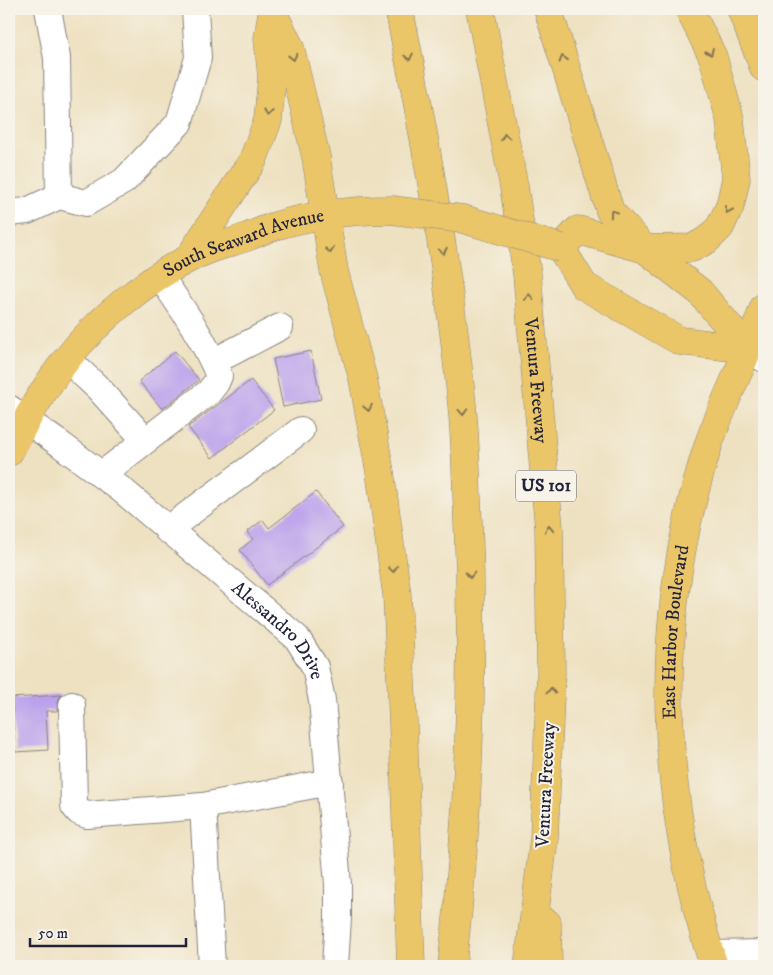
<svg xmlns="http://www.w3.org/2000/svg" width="773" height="975" viewBox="0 0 773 975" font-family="'IM FELL DW Pica',serif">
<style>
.building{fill:#bba1ec}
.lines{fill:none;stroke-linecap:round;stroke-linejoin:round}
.minor-casing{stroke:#88827e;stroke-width:28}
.major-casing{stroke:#88827e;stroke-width:29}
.highway-casing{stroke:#88827e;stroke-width:29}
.minor{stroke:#fff;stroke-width:26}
.major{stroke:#eac669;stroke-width:28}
.highway{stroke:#eac669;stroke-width:28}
.major-bridge-casing{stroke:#88827e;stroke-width:29;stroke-linecap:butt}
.major-bridge{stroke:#eac669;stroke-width:28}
.oneway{stroke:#867452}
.labels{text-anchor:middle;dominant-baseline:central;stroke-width:4;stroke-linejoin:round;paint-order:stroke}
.shield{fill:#f7f3e8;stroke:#62616f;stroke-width:1}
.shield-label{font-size:18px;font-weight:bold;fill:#22223b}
.street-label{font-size:19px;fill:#22223b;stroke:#f7f3e8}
</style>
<rect width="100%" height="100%" fill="#f7f3e8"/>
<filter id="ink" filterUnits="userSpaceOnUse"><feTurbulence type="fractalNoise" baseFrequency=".02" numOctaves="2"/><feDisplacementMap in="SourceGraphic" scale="10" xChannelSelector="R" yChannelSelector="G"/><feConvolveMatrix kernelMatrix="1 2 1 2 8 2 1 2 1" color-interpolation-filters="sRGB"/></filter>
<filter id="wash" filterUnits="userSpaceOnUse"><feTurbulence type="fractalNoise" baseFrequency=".0096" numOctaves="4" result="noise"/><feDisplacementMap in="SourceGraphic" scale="20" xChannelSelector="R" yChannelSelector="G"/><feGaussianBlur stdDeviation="1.12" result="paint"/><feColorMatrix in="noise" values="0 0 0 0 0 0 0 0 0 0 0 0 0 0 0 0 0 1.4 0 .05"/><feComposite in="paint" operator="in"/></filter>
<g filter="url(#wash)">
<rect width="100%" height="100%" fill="#eee1c1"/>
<g id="blocks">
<path class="building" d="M175,351l24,29 -37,29 -23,-28z
M311,351l10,48 -38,8 -10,-48z
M251,380l23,30 -62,48 -24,-31z
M316,492l27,35 -76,58 -27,-35 13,-11 -6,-7 16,-12 6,8z
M62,695l-3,3 -2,13h-11l2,39 -33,2 -4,-54z"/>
</g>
</g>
<g filter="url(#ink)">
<use href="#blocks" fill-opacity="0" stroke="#88827e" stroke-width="1"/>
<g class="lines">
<defs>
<g id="minor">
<path d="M48,9l9,49 2,138"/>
<path d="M9,213l18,-2 32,-15 27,7 38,-22 55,-58 19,-65 -3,-49"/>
<path d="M748,349l16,10"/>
<path d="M67,359l32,30 46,51"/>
<path d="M213,362l67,-35"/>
<path id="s1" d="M9,408l51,36 62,46 175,148 18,29 7,33 16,184v34l-3,48"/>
<path d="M101,475l108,-83 7,-9 3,-7c-15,-37 -37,-68 -59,-100"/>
<path d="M167,530l134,-100"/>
<path d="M72,705l2,101 5,6 8,3 116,-9"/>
<path d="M710,954l54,-1"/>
<path d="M212,966l-9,-160 127,-24"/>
</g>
<g id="major">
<path d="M741,9l23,59"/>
<path d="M578,230l67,19 55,43 48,57 -68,-8 -96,-55 -23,-38z"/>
<path d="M645,249l47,-1 15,-8 13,-13 10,-21 6,-27 -6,-60 -17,-62 -24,-48"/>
<path id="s2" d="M9,452c17,-32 35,-65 58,-93 29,-38 80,-80 123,-101 18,-10 38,-14 57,-21 8,-3 16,-7 25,-10 38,-12 80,-17 120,-17"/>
<path id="s3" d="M714,966c-56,-172 -62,-349 -5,-523 11,-32 26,-62 39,-94 6,-14 11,-28 16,-42"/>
</g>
<g id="highway">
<path d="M271,9l19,38 26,110 18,114 29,108 17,93 17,123 6,127 8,244"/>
<path d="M399,9c27,131 50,263 63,396 3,31 4,62 5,92 8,157 3,313 -15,469"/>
<path id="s4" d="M480,9l34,178 13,87 22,255 2,143 -7,166 -16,128"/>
<path d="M548,9l62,202 35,38"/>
<path d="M189,258l64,-98 15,-40 4,-43 -4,-38 4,-26"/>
<path d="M547,923l1,43"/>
</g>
</defs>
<use href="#minor" class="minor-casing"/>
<use href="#major" class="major-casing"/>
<use href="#highway" class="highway-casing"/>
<use href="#minor" class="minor"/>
<use href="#major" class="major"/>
<use href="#highway" class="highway"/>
<defs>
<path id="major-bridge" d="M392,210l71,9 98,29"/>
</defs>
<use href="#major-bridge" class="major-bridge-casing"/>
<use href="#major-bridge" class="major-bridge"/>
</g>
<defs><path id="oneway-chevron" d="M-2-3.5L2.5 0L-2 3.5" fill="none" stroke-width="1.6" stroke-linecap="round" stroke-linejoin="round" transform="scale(1.25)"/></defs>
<g class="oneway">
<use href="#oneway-chevron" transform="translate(710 52) rotate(66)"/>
<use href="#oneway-chevron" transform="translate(293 57) rotate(77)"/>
<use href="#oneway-chevron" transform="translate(409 57) rotate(78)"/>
<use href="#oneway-chevron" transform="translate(563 59) rotate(-107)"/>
<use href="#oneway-chevron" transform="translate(268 113) rotate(97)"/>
<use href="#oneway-chevron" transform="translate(505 137) rotate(-101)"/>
<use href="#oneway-chevron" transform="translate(728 210) rotate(113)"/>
<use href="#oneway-chevron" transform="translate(613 213) rotate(-125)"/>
<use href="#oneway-chevron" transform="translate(330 250) rotate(80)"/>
<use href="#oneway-chevron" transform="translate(443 251) rotate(80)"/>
<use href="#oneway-chevron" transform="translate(529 297) rotate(-95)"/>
<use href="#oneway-chevron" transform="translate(368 408) rotate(79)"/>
<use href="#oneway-chevron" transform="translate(463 412) rotate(86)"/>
<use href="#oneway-chevron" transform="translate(549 529) rotate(-93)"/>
<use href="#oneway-chevron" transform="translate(393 569) rotate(82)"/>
<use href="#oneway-chevron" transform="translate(470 575) rotate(90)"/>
<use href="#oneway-chevron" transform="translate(551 691) rotate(-88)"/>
</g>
</g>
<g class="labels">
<rect class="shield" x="516" y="470.5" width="60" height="31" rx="4"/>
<g class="shield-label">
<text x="546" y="486">US 101</text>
</g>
<g class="street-label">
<text stroke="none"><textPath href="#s2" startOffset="326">South Seaward Avenue</textPath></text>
<text stroke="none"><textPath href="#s4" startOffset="376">Ventura Freeway</textPath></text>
<text stroke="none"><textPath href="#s3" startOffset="339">East Harbor Boulevard</textPath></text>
<text stroke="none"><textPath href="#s1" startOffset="351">Alessandro Drive</textPath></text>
<text transform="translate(546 785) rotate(-87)">Ventura Freeway</text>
</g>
</g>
<rect width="773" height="975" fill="none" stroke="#f7f3e8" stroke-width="30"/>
<path d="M30 938v8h156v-8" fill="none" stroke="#22223b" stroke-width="2.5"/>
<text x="38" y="938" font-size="15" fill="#22223b" stroke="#f7f3e8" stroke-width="4" paint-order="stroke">50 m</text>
</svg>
